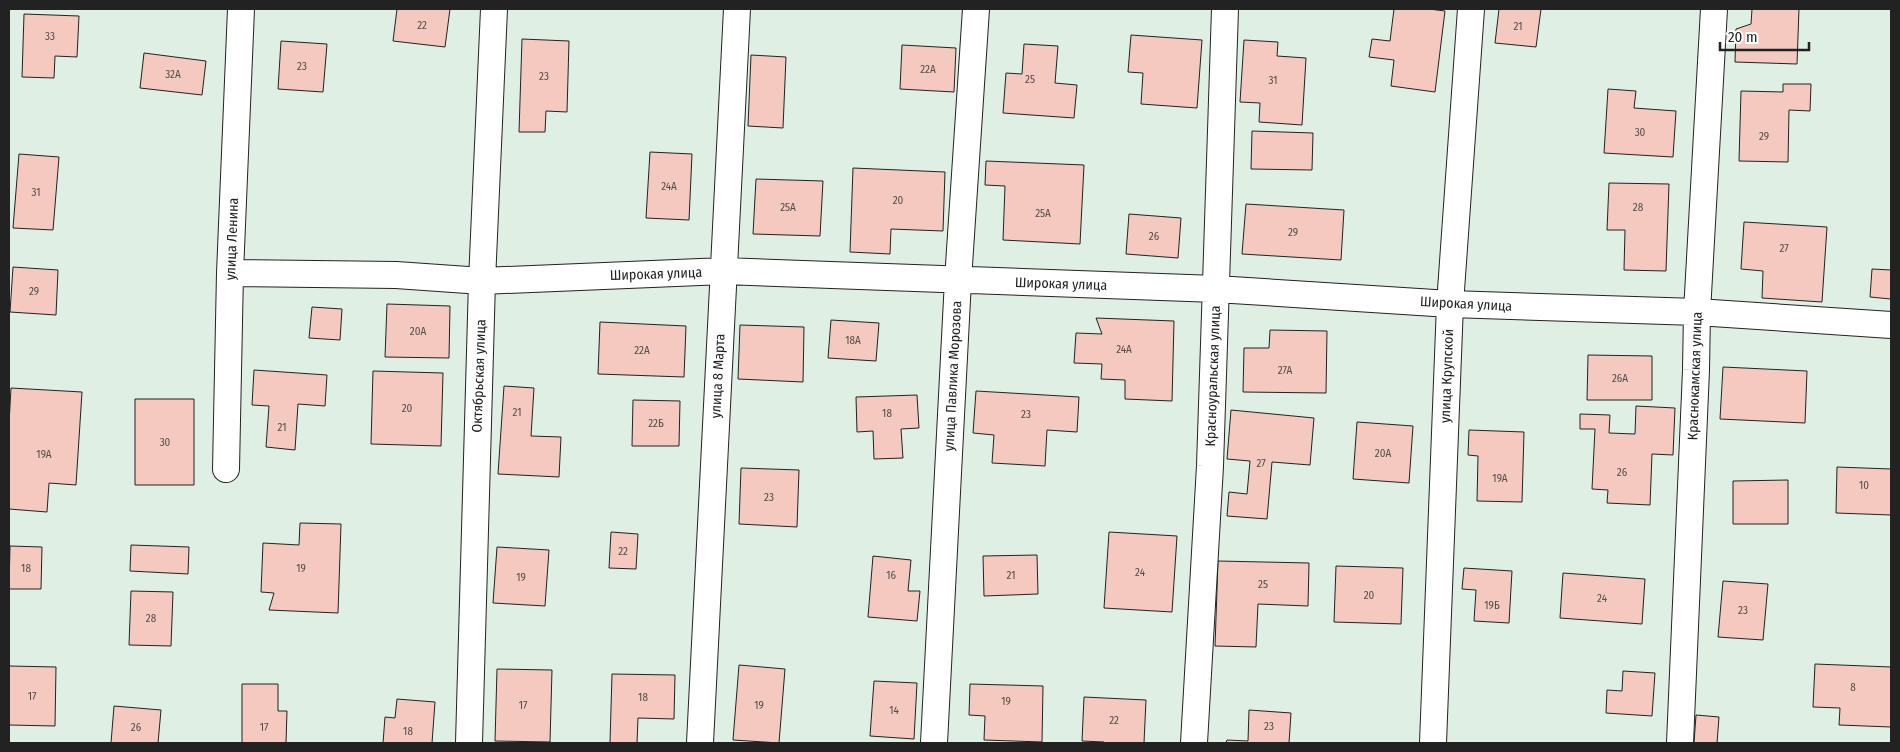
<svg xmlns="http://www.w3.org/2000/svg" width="1900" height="752" viewBox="0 0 1900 752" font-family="'Fira Sans Condensed',sans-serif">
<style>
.green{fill:#e0efe3;stroke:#6f6f6f}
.building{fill:#f3c9c0;stroke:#222}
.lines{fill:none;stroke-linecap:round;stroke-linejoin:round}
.minor-casing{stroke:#222;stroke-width:28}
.minor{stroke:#fff;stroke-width:26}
.labels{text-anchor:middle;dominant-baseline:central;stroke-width:4;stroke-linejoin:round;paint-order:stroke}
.number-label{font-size:11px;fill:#564c4a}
.street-label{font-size:14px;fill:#222;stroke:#fff}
</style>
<rect width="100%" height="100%" fill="#fff"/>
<path class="green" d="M9,9h1882v734h-1882z"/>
<path class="building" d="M397,9h53l-5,38 -52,-6z
M1394,9h35l16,2 -10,81 -44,-6 3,-26 -25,-3 3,-18 18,2z
M1499,9h42l-5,38 -41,-4z
M1752,9h47l-2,55 -62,-2 1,-33 15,-5z
M24,14l55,2 -2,41 -22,-1 -1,22 -32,-1z
M1131,35l71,5 -5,68 -56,-4 2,-31 -15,-1z
M522,39l47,2 -2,71 -21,-1 -1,21h-26z
M1244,40l34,2 -1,14 29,2 -4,67 -43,-3 1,-19 -20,-1z
M281,41l46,3 -4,48 -45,-3z
M1024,44l34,2 -3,37 22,2 -3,33 -71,-5 3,-40 16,1z
M902,45l54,3 -2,44 -54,-3z
M144,53l62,8 -4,34 -62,-7z
M751,55l35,2 -3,71 -35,-2z
M1783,84h28l-1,27 -21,-1 -1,52 -49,-1 2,-70 42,1z
M1608,89l28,2 -2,17 42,3 -3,46 -69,-4z
M1252,131l61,2 -1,37 -61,-1z
M650,152l42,2 -3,66 -43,-2z
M19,154l40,3 -6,73 -40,-2z
M986,161l98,4 -4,79 -77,-4 2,-54 -20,-1z
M853,168l92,4 -2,59 -52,-2 -1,25 -40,-2z
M756,179l67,2 -3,55 -67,-2z
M1609,183l60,1 -3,87 -42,-1 1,-40h-18z
M1246,204l98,6 -3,50 -99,-6z
M1129,214l52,4 -3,40 -52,-4z
M1744,222l83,5 -5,75 -60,-4 1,-27 -22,-2z
M13,267l45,3 -2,45 -46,-3z
M1872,269l19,1v29l-21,-2z
M387,304l63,2 -1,52 -64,-1z
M312,307l30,2 -2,31 -31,-2z
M1096,318l78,3 -2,80 -47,-2v-19l-24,-1 1,-15 -28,-1 2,-30 26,1z
M831,320l48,3 -3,38 -48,-3z
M600,322l86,4 -2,51 -86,-3z
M740,325l64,2 -1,55 -65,-3z
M1270,330l57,1 -1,62 -83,-1 1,-44h25z
M1588,355l64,1v44h-65z
M1723,367l84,4 -2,52 -85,-4z
M254,370l73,5 -2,31 -27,-2 -3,46 -29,-3 3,-41 -17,-1z
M373,371l70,2 -2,73 -70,-2z
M504,386l30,2 -3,48 30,1 -2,40 -61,-3z
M11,388l71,4 -6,93 -27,-2 -2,29 -38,-3v-85z
M976,391l103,6 -2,35 -30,-2 -2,36 -53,-3 2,-28 -21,-2z
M917,395l2,33 -18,1 2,29 -29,1 -1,-28 -16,1 -1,-35z
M135,399h59v86h-59z
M633,400l47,1 -1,45h-47z
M1636,406l39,2 -2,47 -21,-1 -2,51 -43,-2 1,-13 -16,-1 3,-60h-15v-15l30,1 -1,18 26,1z
M1231,410l83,8 -4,47 -38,-3 -5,57 -40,-3 2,-24 18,2 3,-33 -23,-2z
M1357,422l56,4 -4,57 -56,-4z
M1469,430l55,2 -2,70 -45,-1 1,-45 -10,-1z
M1837,467l54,2v46l-55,-2z
M741,468l58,2 -2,57 -58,-3z
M1788,480v44h-55v-43z
M300,523l41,1 -3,89 -69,-3 5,-17 -13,-1 2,-49 36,2z
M611,532l27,2 -2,35 -27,-1z
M1109,532l68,4 -5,76 -68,-4z
M131,545l58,2 -1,27 -58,-3z
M10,546l32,1 -1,42h-32z
M497,547l52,3 -4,56 -52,-3z
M1037,555l1,39 -54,2 -1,-40z
M873,556l38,4 -3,31h12l-3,30 -49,-4z
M1218,561l91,2 -1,43 -50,-2 -2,43 -41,-1z
M1336,566l67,2 -2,56 -67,-2z
M1464,568l48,3 -3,52 -35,-2 2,-31 -14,-1z
M1563,573l82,6 -3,45 -82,-6z
M1723,581l45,3 -5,56 -45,-3z
M131,591l42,1 -2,54 -42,-1z
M1815,664l76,3v60l-52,-2 1,-17 -27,-1z
M739,665l46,4 -6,74 -46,-3z
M9,666l47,1 -1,59 -46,-1z
M497,669l55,1 -2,72 -55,-1z
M1623,671l32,2 -3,43 -46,-3 1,-23 15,1z
M612,674l63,1 -1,44 -36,-1 -1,25h-27z
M874,681l43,2 -3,56 -44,-3z
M242,684h36v27h9l-1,32h-44z
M970,684l73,2 -1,56 -58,-2 1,-24 -16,-1z
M1084,697l62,3 -2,43h-40v-1l-22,-1z
M397,699l38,3 -3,41h-49l2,-26 10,1z
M114,706l47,4 -3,33h-47z
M1249,710l42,3 -2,30h-63l1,-3 21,1z
M1696,715l23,2 -2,26h-23z"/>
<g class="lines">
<defs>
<path id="minor" d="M230,273l166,2 86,6 242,-10 492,18 234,15 247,8 194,13
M226,469l4,-196 11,-264
M469,743l13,-462 12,-272
M700,743l37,-734
M934,743l24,-463 18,-271
M1194,743l16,-277 15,-457
M1433,743l17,-439 21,-295
M1680,743l16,-373 1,-58 17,-303"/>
</defs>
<use href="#minor" class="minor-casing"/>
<use href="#minor" class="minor"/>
</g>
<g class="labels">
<g class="number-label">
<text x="422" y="25">22</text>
<text x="1518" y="26">21</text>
<text x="50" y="36">33</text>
<text x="302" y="66">23</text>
<text x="928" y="69">22А</text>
<text x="173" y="74">32А</text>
<text x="544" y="76">23</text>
<text x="1030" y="79">25</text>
<text x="1273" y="80">31</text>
<text x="1640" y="132">30</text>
<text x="1764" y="136">29</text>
<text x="669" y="186">24А</text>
<text x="36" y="192">31</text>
<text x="898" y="200">20</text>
<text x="788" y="207">25А</text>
<text x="1638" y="207">28</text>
<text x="1043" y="213">25А</text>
<text x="1293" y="232">29</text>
<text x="1154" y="236">26</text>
<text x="1784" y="248">27</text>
<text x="34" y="291">29</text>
<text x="418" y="331">20А</text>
<text x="853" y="340">18А</text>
<text x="1124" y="349">24А</text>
<text x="642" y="350">22А</text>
<text x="1285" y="370">27А</text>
<text x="1620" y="378">26А</text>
<text x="407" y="408">20</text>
<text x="517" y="412">21</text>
<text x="887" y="413">18</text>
<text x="1026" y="414">23</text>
<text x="656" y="423">22Б</text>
<text x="282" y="427">21</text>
<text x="165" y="442">30</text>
<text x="1383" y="453">20А</text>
<text x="44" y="454">19А</text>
<text x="1261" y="463">27</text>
<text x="1622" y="472">26</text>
<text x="1500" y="478">19А</text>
<text x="1864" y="485">10</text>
<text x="769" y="497">23</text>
<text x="623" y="551">22</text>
<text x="26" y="568">18</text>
<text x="301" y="568">19</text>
<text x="1140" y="572">24</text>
<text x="891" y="575">16</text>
<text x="1011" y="575">21</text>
<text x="521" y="577">19</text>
<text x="1263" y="584">25</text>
<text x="1369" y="595">20</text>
<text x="1602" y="598">24</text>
<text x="1492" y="605">19Б</text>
<text x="1743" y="610">23</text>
<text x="151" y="618">28</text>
<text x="1853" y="687">8</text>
<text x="32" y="696">17</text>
<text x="643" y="697">18</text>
<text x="1006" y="701">19</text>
<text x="523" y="705">17</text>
<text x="759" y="705">19</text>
<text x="894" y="710">14</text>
<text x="1114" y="720">22</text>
<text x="1269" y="726">23</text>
<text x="136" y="727">26</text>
<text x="264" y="727">17</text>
<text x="408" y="731">18</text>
</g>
<g class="street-label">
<text transform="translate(232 239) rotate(-88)">улица Ленина</text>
<text transform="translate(656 274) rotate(-2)">Широкая улица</text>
<text transform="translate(1061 284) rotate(2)">Широкая улица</text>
<text transform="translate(1466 304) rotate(3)">Широкая улица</text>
<text transform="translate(479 376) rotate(-88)">Октябрьская улица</text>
<text transform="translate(718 376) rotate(-87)">улица 8 Марта</text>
<text transform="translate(953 376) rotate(-87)">улица Павлика Морозова</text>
<text transform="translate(1213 376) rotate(-88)">Красноуральская улица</text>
<text transform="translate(1447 376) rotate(-88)">улица Крупской</text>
<text transform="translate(1695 376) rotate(-88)">Краснокамская улица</text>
</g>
</g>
<rect width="1900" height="752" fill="none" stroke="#222222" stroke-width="20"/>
<path d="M1720 42v8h89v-8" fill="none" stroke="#222222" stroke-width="2.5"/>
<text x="1728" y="42" font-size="15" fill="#222222" stroke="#ffffff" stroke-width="4" paint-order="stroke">20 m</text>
</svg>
